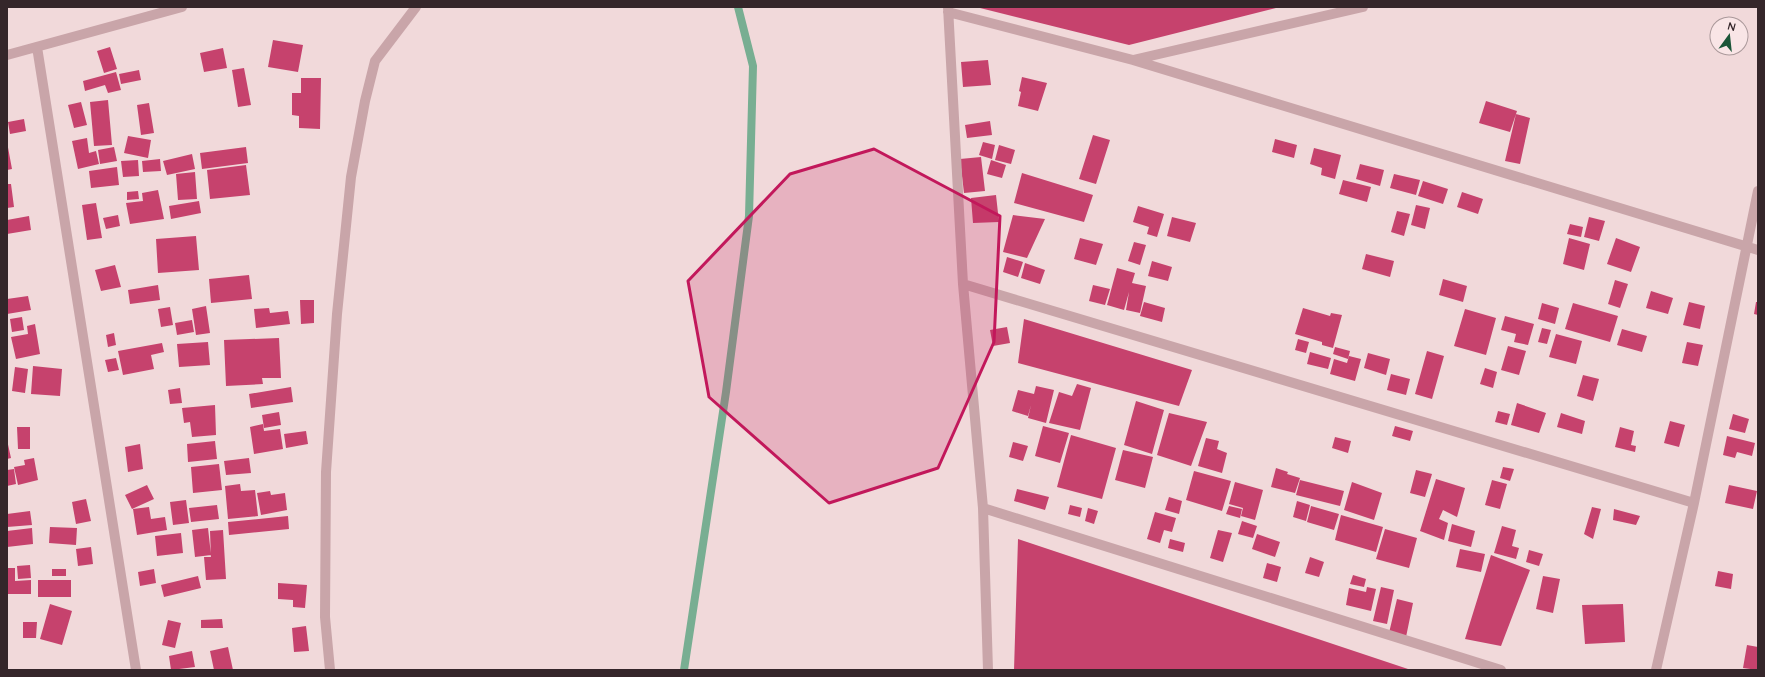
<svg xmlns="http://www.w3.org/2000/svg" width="1765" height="677" viewBox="0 0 1765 677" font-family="Quicksand,sans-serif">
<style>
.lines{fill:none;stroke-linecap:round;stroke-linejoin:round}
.stream{stroke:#78ae92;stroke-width:8}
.building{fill:#c6426d}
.minor{stroke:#c9a5a9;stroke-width:10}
.marked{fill:#c2185b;fill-opacity:0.2;stroke:#c2185b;stroke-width:3;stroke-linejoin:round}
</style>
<rect width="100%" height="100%" fill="#f1d9da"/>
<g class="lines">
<path class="stream" d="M684,670l42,-278 23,-176 4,-150 -15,-59"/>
</g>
<path class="building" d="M976,7h300v1l-147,37z
M273,40l30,5 -5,27 -30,-5z
M110,47l7,22 -13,4 -7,-22z
M223,48l4,20 -23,4 -4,-19z
M988,60l3,25 -28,2 -2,-25z
M244,68l7,37 -13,2 -6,-37z
M139,70l2,10 -20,4 -2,-10z
M116,72l5,18 -13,3 -3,-8 -20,6 -2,-10z
M1022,77l25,6 -9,28 -20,-5 3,-14 -2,-1z
M301,78h20l-1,51 -21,-1v-12l-7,-1v-22h9z
M108,100l4,45 -18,1 -4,-44z
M1486,101l31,10 -7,21 -31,-9z
M81,102l6,23 -13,3 -6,-23z
M149,103l5,30 -13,2 -4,-30z
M1516,114l14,4 -10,46 -15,-3z
M24,119l2,12 -16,3 -2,-12z
M990,121l2,14 -25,3 -2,-13z
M1093,135l17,5 -14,44 -17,-5z
M128,136l23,4 -3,18 -24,-5z
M87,138l2,15 7,-2 3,13 -21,5 -6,-28z
M1275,139l22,6 -3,13 -22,-6z
M7,142l5,27 -5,1z
M983,142l12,3 -3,14 -13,-4z
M999,145l16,5 -4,14 -16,-4z
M114,147l3,14 -17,3 -2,-14z
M246,147l2,16 -46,6 -2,-16z
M1314,148l27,7 -6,24 -14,-4 1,-7 -12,-4z
M192,154l3,15 -28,6 -4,-14z
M981,157l4,34 -21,2 -4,-34z
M160,159l1,12 -18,1 -1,-11z
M138,160l1,16 -16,1 -2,-16z
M991,160l15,5 -4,13 -15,-4z
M1360,164l24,6 -4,16 -24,-7z
M246,165l4,30 -40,4 -3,-29z
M117,167l2,18 -28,3 -2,-17z
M195,172l2,27 -19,1 -2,-26z
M1022,173l71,22 -9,27 -70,-19z
M1394,174l26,6 -4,15 -26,-7z
M1343,180l28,7 -4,15 -28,-8z
M1423,181l25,8 -5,15 -25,-8z
M7,184h4l3,23 -7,1z
M158,190l6,29 -34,5 -4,-21 17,-2 -1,-8z
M138,191l1,8 -12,1v-8z
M1462,192l21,7 -5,15 -21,-7z
M996,195l3,27 -26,1 -2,-25z
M199,201l2,12 -30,6 -2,-13z
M96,203l6,35 -15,2 -5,-35z
M1416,205l14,3 -5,21 -14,-4z
M1138,206l26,8 -7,23 -10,-3 2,-7 -16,-5z
M1397,211l13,3 -6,22 -13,-4z
M118,215l2,11 -14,3 -3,-11z
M1013,215l32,4 -18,39 -24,-6z
M29,216l2,14 -24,4v-14z
M1172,217l24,6 -6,19 -23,-6z
M1589,217l16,4 -6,20 -15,-4z
M1570,224l13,3 -2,10 -14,-3z
M196,236l3,34 -41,3 -2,-34z
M1080,238l23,6 -7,21 -22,-6z
M1569,238l21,6 -6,26 -21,-6z
M1616,238l24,9 -9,25 -24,-8z
M1134,242l12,3 -6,20 -12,-4z
M1366,254l28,7 -4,16 -28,-8z
M1007,257l16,5 -5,15 -15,-5z
M1152,261l20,6 -4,14 -20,-5z
M1025,263l20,7 -5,14 -19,-6z
M115,265l6,22 -20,4 -6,-21z
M1117,268l18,5 -3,10 14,3 -6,27 -14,-3 3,-18 -5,18 -17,-5z
M249,275l3,24 -41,4 -2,-24z
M1443,279l24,7 -4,16 -24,-7z
M1615,280l13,4 -8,24 -12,-4z
M158,285l2,15 -30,4 -2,-14z
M1093,285l17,4 -5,16 -16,-4z
M1651,291l22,7 -5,16 -22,-6z
M28,296l3,14 -24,4v-15z
M300,300h14v23l-13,1z
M1144,302l21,6 -3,14 -22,-6z
M1689,302l16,4 -5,23 -17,-4z
M1756,302h2v13l-4,-1z
M1542,303l17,5 -4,16 -17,-5z
M1573,303l45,13 -8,26 -45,-13z
M206,306l4,27 -14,2 -4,-26z
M170,307l3,18 -12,2 -3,-18z
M269,308l1,5 18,-2 2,13 -34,4 -2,-19z
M1303,308l27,8 1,-3 11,2 -9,33 -11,-3v-3l-27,-8z
M1465,309l31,9 -10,37 -32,-9z
M1505,316l29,8 -6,21 -14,-3 2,-8 -15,-4z
M22,317l2,13 -12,2 -2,-13z
M1024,319l168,51 -13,36 -161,-43z
M192,320l2,12 -17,3 -2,-12z
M35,324l5,30 -24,5 -5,-22 17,-3 -1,-8z
M1007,327l3,16 -17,3 -3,-16z
M1542,328l9,2 -4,14 -9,-2z
M1622,329l25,7 -5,16 -25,-7z
M114,333l2,12 -8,2 -2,-12z
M1556,334l26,7 -6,23 -27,-7z
M279,338l2,40h-19l1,6 -37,2 -2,-46z
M1298,339l11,3 -3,11 -11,-3z
M208,342l2,23 -31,2 -2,-23z
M1687,342l16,3 -5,21 -16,-3z
M162,343l2,9 -13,3 3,14 -31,6 -5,-24z
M1508,346l18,5 -7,24 -18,-5z
M1335,347l15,4 -2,8 -15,-5z
M1427,351l17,5 -12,43 -17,-5z
M1310,352l21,6 -3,11 -21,-5z
M1368,353l22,6 -4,16 -22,-7z
M1349,356l12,3 -6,22 -25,-7 4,-15 13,4z
M116,358l3,12 -11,2 -3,-12z
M33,366l29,3 -2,27 -29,-2z
M15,367l13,2 -3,24 -13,-2z
M1485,368l12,4 -4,16 -13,-4z
M1391,374l19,5 -4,16 -19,-5z
M1583,375l16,4 -6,22 -16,-5z
M1077,384l14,4 -11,42 -31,-7 10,-31 13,4z
M1036,386l18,4 -8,33 -18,-5 3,-13 -3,11 -16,-5 6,-21 16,4z
M291,387l2,15 -42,6 -2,-14z
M180,388l2,15 -12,1 -2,-14z
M1136,401l28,9 -12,44 -28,-9z
M1517,403l29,10 -7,20 -28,-8z
M215,405l1,30 -24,2 -2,-15 -6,1 -2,-15z
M1498,411l12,3 -3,11 -12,-3z
M279,412l2,13 -17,3 -2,-13z
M1169,413l38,9 -16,44 -34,-11z
M1561,413l24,8 -3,13 -25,-7z
M1733,414l16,5 -4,14 -16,-4z
M1670,421l15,4 -6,22 -15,-4z
M263,424l1,7 16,-2 3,20 -29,5 -4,-27z
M1043,426l26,7 -9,30 -25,-7z
M1395,426l18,5 -3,10 -18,-5z
M17,427h13v22h-12z
M1620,427l14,4 -3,14 5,1 -1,6 -20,-5z
M306,431l2,13 -22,4 -2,-14z
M1071,435l45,13 -14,51 -45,-12z
M1727,436l28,7 -3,13 -15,-4 -2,6 -12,-3z
M1335,437l16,4 -3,12 -16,-5z
M1206,438l13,3 -2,8 10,4 -5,20 -24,-7z
M7,440l4,18 -4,1z
M215,441l2,18 -29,3 -1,-18z
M1013,442l15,4 -5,15 -14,-4z
M140,444l3,25 -15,3 -3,-25z
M1123,450l30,7 -8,31 -30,-8z
M34,458l4,22 -20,5 -4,-18 11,-2 -1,-5z
M249,458l2,15 -25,2 -2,-14z
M219,464l3,26 -29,3 -2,-26z
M1503,467l11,2 -4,12 -10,-3z
M1276,468l12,4 -1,2 13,4 -5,15 -24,-6z
M14,469l2,15 -9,2v-16z
M1416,470l16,4 -7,23 -15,-4z
M1194,471l37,10 -9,30 -36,-11z
M1436,479l29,9 -8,29 -14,-7 -4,9 9,4 -4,17 -24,-9z
M1300,480l44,11 -4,15 -44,-11z
M1492,480l15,4 -7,25 -15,-4z
M1235,482l28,8 -8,30 -14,-4 2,-8 -14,-4z
M1352,482l30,11 -8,27 -30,-10z
M240,484l1,7 14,-1 3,26 -30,3 -3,-33z
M147,485l7,14 -22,10 -7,-14z
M1729,485l28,6 -4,18 -28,-6z
M1017,489l32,8 -4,13 -31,-9z
M270,491l1,4 14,-2 2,17 -26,5 -4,-22z
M1169,497l13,4 -3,13 -14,-4z
M86,499l5,22 -15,3 -4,-22z
M186,500l3,23 -16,2 -3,-23z
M1297,501l13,4 -4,16 -13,-4z
M217,505l2,14 -28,3 -2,-14z
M1070,505l12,3 -2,9 -12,-3z
M1229,506l13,3 -2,9 -14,-4z
M1311,506l28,8 -5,16 -27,-8z
M149,507l2,12 14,-2 2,13 -30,5 -4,-26z
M1592,507l9,2 -8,30 -9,-5z
M1088,508l10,3 -4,13 -9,-3z
M1614,509l26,7 -4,9 -23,-5z
M30,511l2,14 -25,2v-13z
M1155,512l21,6 -4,14 -8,-2 -4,13 -13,-4z
M1341,515l42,12 -7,25 -41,-12z
M288,516l1,13 -60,6 -1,-13z
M1242,521l15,5 -4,12 -15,-4z
M1452,524l23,7 -4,16 -23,-6z
M1502,526l14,4 -4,16 7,2 -3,11 -22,-6z
M50,527l27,1 -1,17 -27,-2z
M32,528l1,16 -26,3v-16z
M208,528l3,27 -16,2 -3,-27z
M1385,529l32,9 -8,30 -33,-9z
M223,530l3,49 -20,1 -2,-23h7v2l-1,-28z
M1218,530l14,3 -9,29 -13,-4z
M181,533l2,20 -26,3 -2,-20z
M1257,534l23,8 -5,15 -23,-8z
M1018,539l393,131h-397z
M1170,539l15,4 -2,9 -15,-4z
M91,547l2,17 -15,2 -2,-17z
M1460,549l25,5 -4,18 -25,-5z
M1529,550l14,4 -4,12 -13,-4z
M1491,555l39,15 -29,76 -36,-7z
M1310,557l14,5 -5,15 -14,-4z
M1267,563l14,4 -4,15 -14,-4z
M30,565l1,13 -13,1 -1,-13z
M7,568h8v13l16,-1v14h-24z
M52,569h14v7h-14z
M154,569l2,14 -16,3 -2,-14z
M1718,571l15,3 -2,15 -16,-3z
M1353,575l13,4 -2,8 -14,-3z
M198,576l3,12 -37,9 -3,-12z
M1543,576l17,3 -7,34 -17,-4z
M38,580h33v17h-33z
M278,583l29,2 -2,23 -12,-1v-7l-15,-1z
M1367,587l9,2 -5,22 -25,-6 3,-17 17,4z
M1381,587l13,3 -7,34 -14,-3z
M1397,599l16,4 -7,34 -17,-4z
M50,604l22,7 -10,34 -22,-6z
M1623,604l2,38 -40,2 -3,-39z
M222,619l1,9h-22v-8z
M168,620l13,3 -6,25 -13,-3z
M23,622h14l-1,16h-13z
M306,626l3,25 -15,1 -2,-24z
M1747,645l11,2v23l-15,-2z
M228,647l5,23h-19l-4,-19z
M192,651l3,16 -24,3 -2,-14z"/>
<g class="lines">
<path class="minor" d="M948,7l15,277 20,224 5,162
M948,12l185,48 625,190
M37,47l99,623
M7,55l175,-48
M1133,60l230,-53
M963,284l731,219
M983,508l518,162
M330,670l-5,-53 1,-145 11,-158 14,-137 14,-76 10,-40 41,-54
M1656,670l38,-167 64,-312"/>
</g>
<path class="marked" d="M874,149l126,67 -6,126 -56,126 -109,35 -120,-106 -21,-116 102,-107z"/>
<rect width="1765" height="677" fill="none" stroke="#35262a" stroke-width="16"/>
<g transform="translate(1729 36) rotate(15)"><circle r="19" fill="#f9e5e6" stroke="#ab999b"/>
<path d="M0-3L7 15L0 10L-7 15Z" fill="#1c5639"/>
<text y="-6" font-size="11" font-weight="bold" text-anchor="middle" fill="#35262a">N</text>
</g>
</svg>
